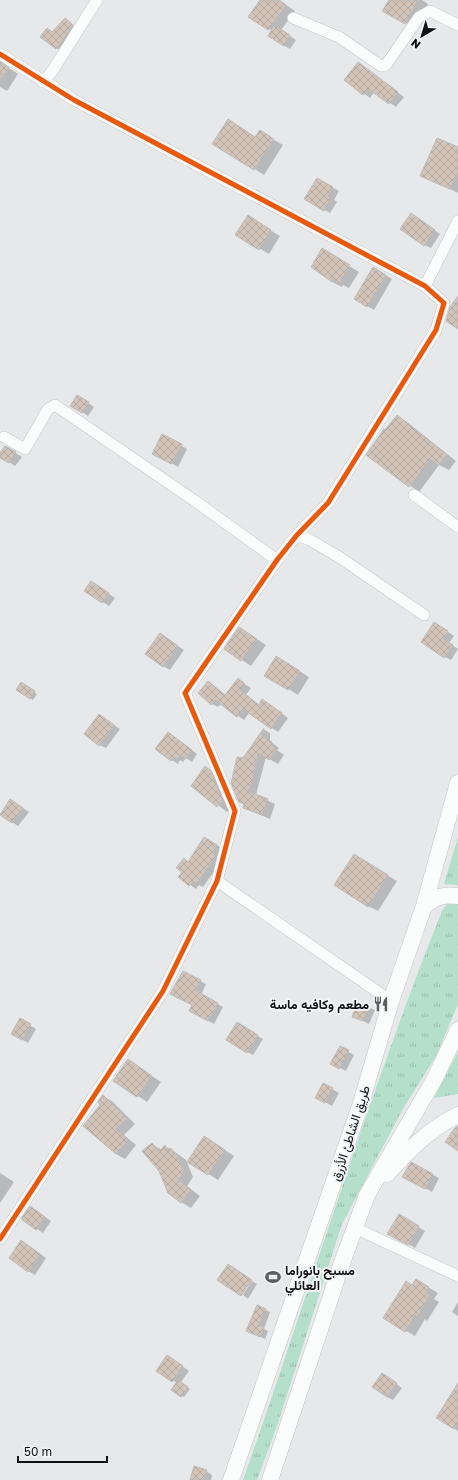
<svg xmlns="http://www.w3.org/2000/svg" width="458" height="1480" viewBox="0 0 458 1480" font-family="'Golos Text',Vazirmatn,sans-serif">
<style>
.grass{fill:url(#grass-tufts)}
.shadow{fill:#0003}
.building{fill:url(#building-cross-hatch);stroke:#bbbbbc}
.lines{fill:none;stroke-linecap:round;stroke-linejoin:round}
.minor-casing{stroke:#c5c6c8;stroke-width:12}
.secondary-casing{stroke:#c5c6c8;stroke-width:17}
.minor{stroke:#fbfcfc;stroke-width:11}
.secondary{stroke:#fbfcfc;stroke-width:16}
.cycleway-casing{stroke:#f2f4f8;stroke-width:8}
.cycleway{stroke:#e8590c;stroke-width:5}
.labels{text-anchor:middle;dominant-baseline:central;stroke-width:4;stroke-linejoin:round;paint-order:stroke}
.poi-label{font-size:13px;font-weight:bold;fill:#0f1011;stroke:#f2f4f8;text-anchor:end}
.street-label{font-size:13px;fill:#0f1011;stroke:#f2f4f8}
</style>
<defs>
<pattern id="grass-tufts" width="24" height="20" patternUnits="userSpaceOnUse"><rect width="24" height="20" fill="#b4dfca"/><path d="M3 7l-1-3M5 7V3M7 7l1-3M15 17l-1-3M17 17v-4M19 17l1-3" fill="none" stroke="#9abeac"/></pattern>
<pattern id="building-cross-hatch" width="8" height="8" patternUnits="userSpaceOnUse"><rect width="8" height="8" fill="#d3c4b9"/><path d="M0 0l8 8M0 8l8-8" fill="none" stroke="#b4a79e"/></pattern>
</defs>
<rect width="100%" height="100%" fill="#e6e8ea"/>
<path class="grass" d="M458,837v48l-14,-1z
M455,902l3,1v101l-22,52 -32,51 -62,117 -65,202 -20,54h-14c67,-189 124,-382 199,-569l4,-6z
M458,1052v42l-24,4z"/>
<path class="shadow" d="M261,0h18l16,11 -14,19 15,10 -6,9 -21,-13 3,-5 -23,-15z
M390,0h32l6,4 -13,24 -31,-17z
M69,22l8,7 -16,21 -5,-2 -8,-19 5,3z
M0,56l3,2v5l3,3 12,8 -11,17 -7,-4z
M358,63l46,34 -8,10 -22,-15 -4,6 -25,-18z
M238,126l18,12 13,-1 14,8 -19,30 -50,-32z
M458,149v44l-36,-18z
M317,179l22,12 -5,9 3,2 -7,11 -24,-14z
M248,217l32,19 -11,18 -32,-19z
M417,218l23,16 -9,14 -7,-3z
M322,250l37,22 -10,16 -6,-3 -1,2 -10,-5 -20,-16z
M374,268l18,11 -18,31 -18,-11z
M84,400l10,7 -6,9 -6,-4z
M398,416l9,6 49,39 -7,9 -10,-5 -20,27 -51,-37z
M163,435l24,14 -9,18 -25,-14z
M6,447l16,10 -7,9 -15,-10z
M98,586l17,12 -6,8 -23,-15z
M441,627l13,9 -5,7 9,6 -7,11 -6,-3z
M249,634l17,11 -15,21 -26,-17z
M166,638l18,12 -14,20 -7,-4z
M277,657l32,20 -11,18 -32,-20z
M238,680l13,8 -5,7 13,10 10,-1 19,14 -10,14 -29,-19 -5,7 -23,-16 -3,3 -6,-3 -4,-22 18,14z
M24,685l13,9 -4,6 -15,-10z
M105,719l15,10 -14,19 -7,-3z
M263,729l7,4v8l9,7 -2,2 7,5 -6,9 -12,-7 -10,38 19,9 -5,15 -26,-11v-49z
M169,733l28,21 -5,8 -6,-4 -3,4 -3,-2 -2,4 -6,-4z
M205,767l10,6 17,33 -5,6 -35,-27z
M11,800l18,12 -11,14 -18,-12z
M205,838l18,11 -1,11 -19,27 -4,-2 -3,4 -17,-12z
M364,861l33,20 -19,30 -10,-5z
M183,972l23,12 -5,11 22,12 -9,17 -24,-13 3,-6z
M368,1007l7,3 -6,14 -16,-8z
M21,1020l15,9 -8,14 -15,-9z
M237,1024l26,15 -10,16 -26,-15z
M340,1047l14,8 -8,16 -15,-8z
M128,1060l33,22 -14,20 -33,-22z
M323,1084l16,9 -7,13 -16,-9z
M103,1096l9,5 23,23 -11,11 12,10 -11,14 -9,-5 -32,-28 18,-21z
M214,1143l20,13 -16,24 -30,-19z
M152,1144l10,6 3,-3 6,2 15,11 7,17 -6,9 13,10 -9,12 -10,-6z
M412,1164l27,14 -7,14 -28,-16z
M0,1173l14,9 -14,21z
M37,1211l14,10 -8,12 -20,-14z
M399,1216l26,15 -10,17 -26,-15z
M28,1245l18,13 -11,17 -7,-4z
M416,1280l22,13 -4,6 5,3 -12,19 -2,-2 -10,17 -31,-18z
M252,1281l5,3 -9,15 -5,-4z
M458,1302v14l-6,-4z
M266,1310l4,2 -6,17 4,2 -3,8 -13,-6z
M174,1360l15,11 -8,11 9,7 -6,8 -2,-1 -5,-13 -19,-12z
M388,1378l14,10 -9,12 -6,-3z
M458,1387v44l-21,-14z
M206,1471l6,4 -1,5h-20z"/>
<path class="building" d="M260,0h19l7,5 -18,25 -20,-13z
M389,0h29l-13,24 -23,-13z
M65,18l8,7 -17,24 -16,-12 7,-9 5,4z
M274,25l16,10 -6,11 -16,-10z
M0,62l9,6 -9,13z
M358,62l40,30 -9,12 -21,-15 -5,6 -19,-15z
M228,119l27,18 5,-7 14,9 -20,31 -42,-26z
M437,138l21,9v25l-8,17 -30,-13z
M317,178l16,9 -5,9 3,2 -7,13 -20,-12z
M411,213l24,17 -11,16 -24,-17z
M248,215l23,15 -12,20 -24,-15z
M322,248l28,17 -11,19 -6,-4 -1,2 -21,-15z
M373,267l13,8 -19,32 -13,-8z
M458,296v33l-12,-8 4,-14z
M77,395l12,7 -7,11 -12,-7z
M397,415l50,40 -9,11 -8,-7 -21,28 -43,-32 18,-26 1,1z
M162,434l20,10 -11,20 -19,-10z
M5,446l11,6 -7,11 -9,-5v-5z
M91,581l18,12 -7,10 -18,-12z
M434,622l14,9 -5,8 10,6 -9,13 -23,-16z
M239,627l18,12 -16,22 -17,-12z
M160,633l18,13 -15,21 -18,-13z
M276,656l24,15 -12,19 -24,-14z
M238,678l7,6 -5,6 19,15 3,-6 20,14 -11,16 -28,-20 -6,8 -22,-17 -4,5 -13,-12 10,-12 17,14z
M21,682l14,9 -5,8 -14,-9z
M99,714l15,11 -15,21 -15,-12z
M264,728l-2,8 10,6 -2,3 7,4 -8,11 -11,-7 -6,29 -4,9 20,8 -6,16 -19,-7 1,-4 -5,-2 -8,-19 6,-26 6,1z
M168,732l24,18 -7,9 -5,-4 -3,4 -3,-2 -3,4 -16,-12z
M205,766l5,4 13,30 -6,7 -26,-21z
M10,799l13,9 -11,15 -12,-8z
M204,837l13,8 -5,8 4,2v2l-20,27 -3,-2 -4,4 -11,-9 4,-5 -6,-4 8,-10 4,4z
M354,854l34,21 -20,32 -34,-22z
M183,971l18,9 -6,10 23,13 -10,18 -19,-10 3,-6 -22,-11z
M358,1002l11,4 -6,15 -11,-4z
M20,1018l11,6 -9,16 -11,-6z
M237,1022l21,13 -11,18 -21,-13z
M340,1046l9,4 -10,19 -9,-5z
M128,1059l24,17 -15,21 -24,-16z
M323,1083l10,5 -8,15 -10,-5z
M103,1095l24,24 -11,10 12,11 -12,14 -33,-28 17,-21 -2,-3z
M458,1126v25l-13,-9 10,-14z
M204,1136l21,14 -17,25 -21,-13z
M152,1143l7,9 6,-7 3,6 3,-3 3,6 2,-1 8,19 -6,8 13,10 -10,13 -13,-10 -9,-22 -17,-20z
M411,1162l22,12 -8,15 -23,-12z
M30,1206l15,11 -9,13 -15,-11z
M399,1214l20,12 -11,19 -21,-11z
M21,1240l19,14 -12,18 -19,-14z
M228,1264l24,16 -11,16 -24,-16z
M416,1279l13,8 -4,6 5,2 -12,21 -3,-1 -10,17 -22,-14 23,-37 6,4z
M257,1305l9,4 -7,16 5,3 -4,9 -14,-6z
M167,1355l16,11 -11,16 -16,-11z
M382,1373l15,10 -10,14 -15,-10z
M178,1380l10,7 -7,10 -10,-7z
M458,1383v40l-4,6 -18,-11z
M194,1466l13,4 -4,10h-13z"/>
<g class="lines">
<defs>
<path id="minor" d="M293,18l46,19 42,29 5,-1 33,-48 11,-6 28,14
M0,54l74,46 351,186 19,17 -8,27 -108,173 -31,32 -20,25 -92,133 50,118 -18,70 -54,110 -163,248
M43,82l10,-12 44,-70
M425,286l33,-65
M4,437l21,12 23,-40 7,-4 140,96 82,59
M414,495l44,32
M297,535l13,5 29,17 85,58
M217,881l174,120
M355,1228l103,48"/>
<path id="secondary" d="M424,906c12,-9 19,-12 34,-10
M387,1174c23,-25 41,-44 71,-59
M231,1480l130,-377 30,-102 33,-95 34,-123
M270,1480l73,-220 24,-65 67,-115 24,-50"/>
</defs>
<use href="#minor" class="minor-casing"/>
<use href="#secondary" class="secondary-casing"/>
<use href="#minor" class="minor"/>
<use href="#secondary" class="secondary"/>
<defs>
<path id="cycleway" d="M0,54l74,46 351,186 19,17 -8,27 -108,173 -31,32 -20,25 -92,133 50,118 -18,70 -54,110 -163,248"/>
</defs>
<use href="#cycleway" class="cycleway-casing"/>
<use href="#cycleway" class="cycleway"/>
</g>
<defs>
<symbol id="restaurant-bare" viewBox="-9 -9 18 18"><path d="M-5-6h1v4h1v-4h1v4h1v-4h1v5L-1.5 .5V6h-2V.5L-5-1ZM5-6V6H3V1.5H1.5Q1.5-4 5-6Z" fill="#5a5c5d" stroke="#f2f4f8" stroke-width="2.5" paint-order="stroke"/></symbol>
<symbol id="stadium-bare" viewBox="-9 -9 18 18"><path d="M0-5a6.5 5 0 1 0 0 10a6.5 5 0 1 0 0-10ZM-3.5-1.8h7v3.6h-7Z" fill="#5a5c5d" stroke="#f2f4f8" stroke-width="2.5" paint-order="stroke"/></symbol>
</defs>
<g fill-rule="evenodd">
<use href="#restaurant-bare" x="370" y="993" width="22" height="22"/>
<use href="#stadium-bare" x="262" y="1266" width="22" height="22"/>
</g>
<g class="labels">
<g class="poi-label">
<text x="369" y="1004">مطعم وكافيه ماسة</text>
<text x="285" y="1270" text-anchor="start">مسبح بانوراما<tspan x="285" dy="15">العائلي</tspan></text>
</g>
<g class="street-label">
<text transform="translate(350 1133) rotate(-72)">طريق الشاطئ الأزرق</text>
</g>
</g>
<g transform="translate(422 36) rotate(218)" stroke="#f2f4f8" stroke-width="3" paint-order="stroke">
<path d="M0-3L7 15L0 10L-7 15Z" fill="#0f1011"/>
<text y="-6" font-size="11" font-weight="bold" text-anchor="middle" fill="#0f1011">N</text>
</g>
<path d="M18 1456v6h89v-6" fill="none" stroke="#0f1011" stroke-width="2"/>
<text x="24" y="1456" font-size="12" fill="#0f1011" stroke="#f2f4f8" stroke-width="3" paint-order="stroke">50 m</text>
</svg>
